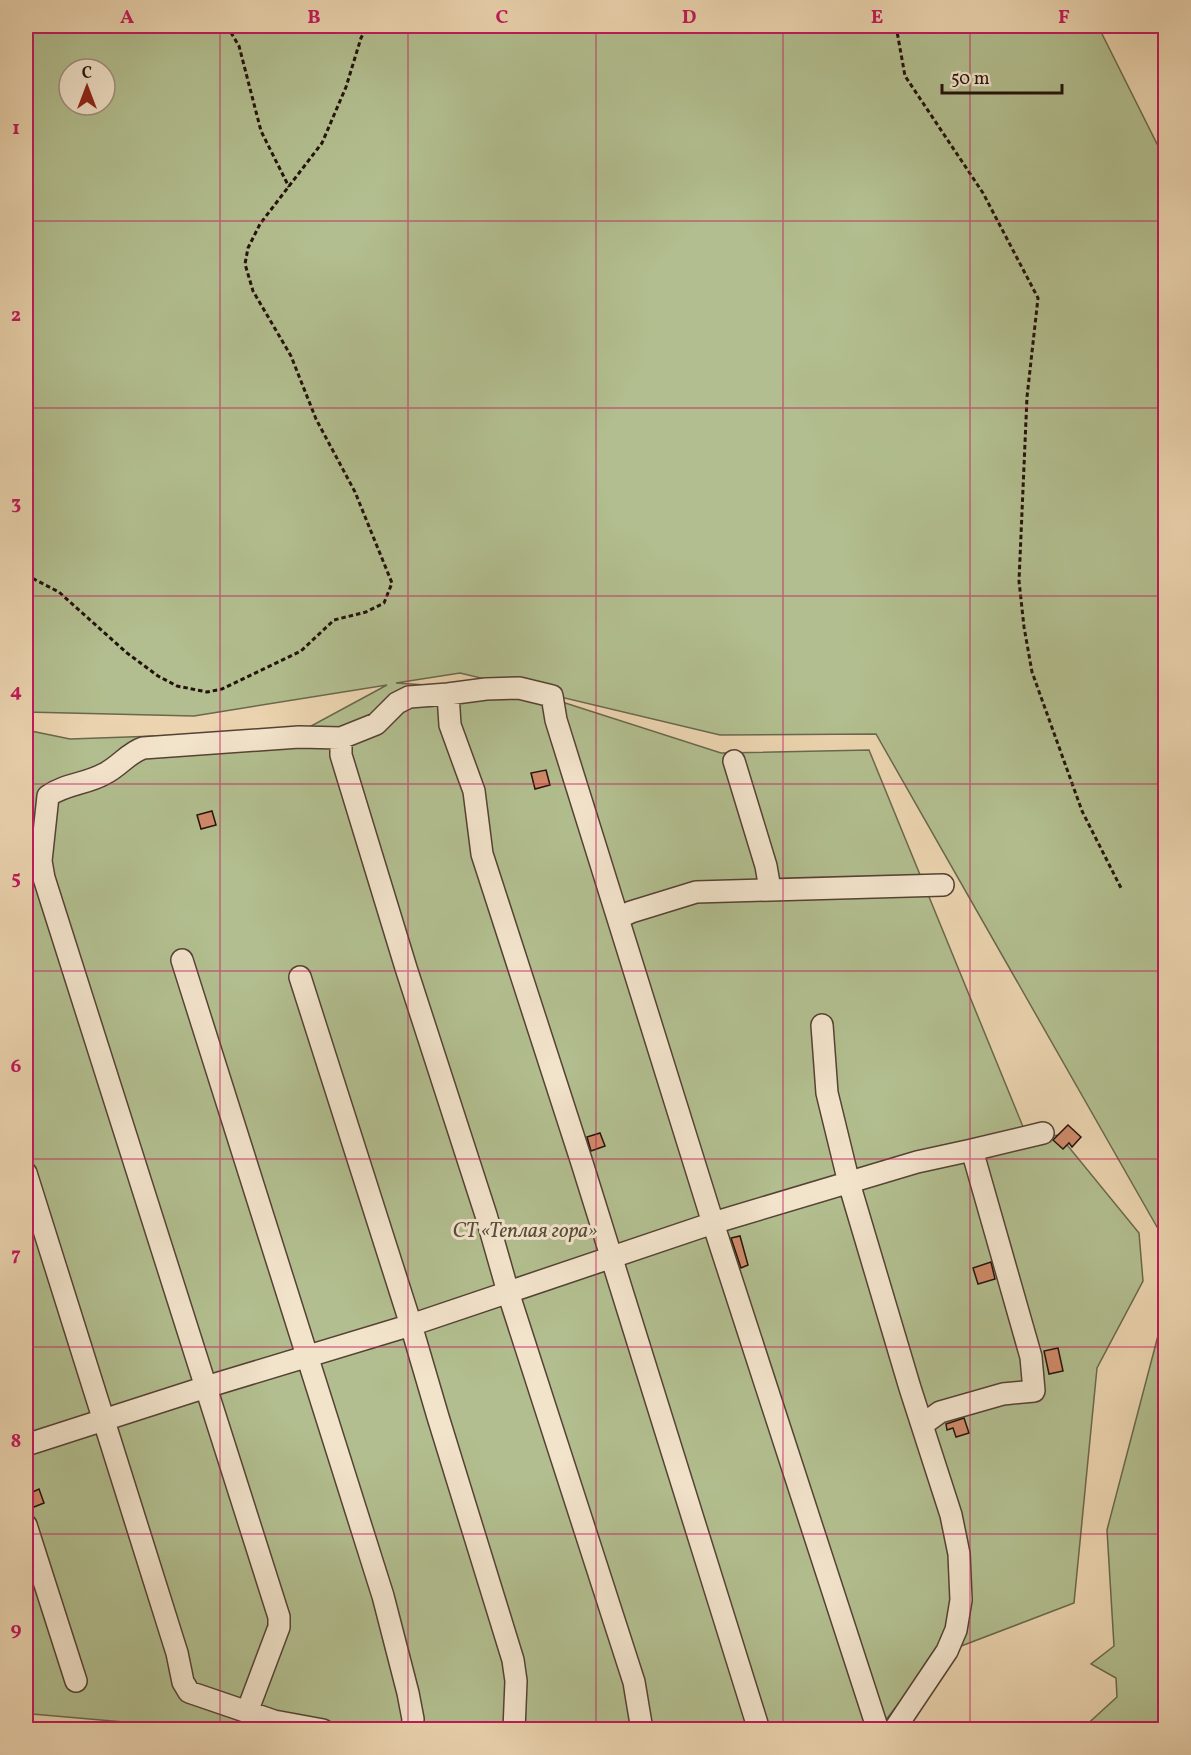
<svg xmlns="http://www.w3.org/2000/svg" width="1191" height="1755" viewBox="0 0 1191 1755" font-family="Vollkorn,serif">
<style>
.green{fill:#b2be8f;stroke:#6a684d;stroke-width:1.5;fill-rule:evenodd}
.building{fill:#d18b6a;stroke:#23120b;stroke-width:1.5}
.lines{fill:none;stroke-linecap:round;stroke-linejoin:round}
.minor-casing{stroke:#554234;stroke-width:24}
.path{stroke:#23120b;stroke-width:3;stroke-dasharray:4.5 3;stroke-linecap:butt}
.minor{stroke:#f2e3cb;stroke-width:21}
.grid{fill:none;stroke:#c2185b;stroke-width:1.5;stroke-opacity:0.55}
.labels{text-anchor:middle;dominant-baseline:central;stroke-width:6;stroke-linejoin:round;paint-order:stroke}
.park-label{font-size:21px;font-style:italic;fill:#554e39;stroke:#f2e3cb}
.neatline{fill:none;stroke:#c2185b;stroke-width:2}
.grid-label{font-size:20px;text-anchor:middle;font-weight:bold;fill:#c2185b}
</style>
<rect width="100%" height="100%" fill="#ebd4af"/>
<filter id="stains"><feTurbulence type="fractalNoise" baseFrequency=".00333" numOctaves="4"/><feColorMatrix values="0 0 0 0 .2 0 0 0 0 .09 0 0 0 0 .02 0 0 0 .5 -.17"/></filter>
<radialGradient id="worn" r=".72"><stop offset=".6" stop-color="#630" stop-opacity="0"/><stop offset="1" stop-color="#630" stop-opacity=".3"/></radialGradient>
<path class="green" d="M26,26h1072l67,134v1081l-289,-507 -156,1 -260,-62 -64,10 135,9 190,61 148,-3 159,389 31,-4 80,98 4,48 -46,87 -23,235 -139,53 -56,73 -663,1 -184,-16 -6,3v-987l44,9 232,-8 85,-46 -193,31 -168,-4zM69,69h36v36h-36z
M1165,1309v420h-83l35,-32 -1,-19 -25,-14 23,-18 -7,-116z"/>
<path class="building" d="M546,770l4,15 -15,4 -4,-16z
M212,811l4,14 -15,4 -4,-14z
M1068,1125l13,12 -9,10 -3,-4 -6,6 -10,-9z
M600,1133l5,13 -14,5 -4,-14z
M740,1236l8,29 -7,3 -10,-30z
M991,1262l4,17 -17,5 -5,-16z
M1058,1348l5,23 -14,3 -5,-23z
M964,1418l5,15 -13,4 -3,-9 -6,2 -1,-6z
M39,1489l5,14 -15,6 -3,-9v-5z"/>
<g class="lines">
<defs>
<path id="minor" d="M448,694l2,31 24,66 8,63 100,309 177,567
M341,738v17l65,213 80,247 22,77 126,390 8,48
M734,761l32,105 4,23
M618,918l13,-6 65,-20 247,-7
M182,960l201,636 25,97 5,26 -1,11
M300,977l111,348 27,92 75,243 3,21 -2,49
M822,1025l5,68 22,90 61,205 41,127 8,39 2,46 -5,30 -9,21 -53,79
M972,1150l71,-17
M26,1173l151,480 6,29 6,10 85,29 49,9
M26,1445l180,-58 205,-62 302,-102 165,507
M26,1525l50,156
M247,1712l32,-85v-10l-235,-739 -3,-17 7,-65c17,-12 38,-12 56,-22 15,-7 24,-21 39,-26l156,-11 42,1 35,-14 21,-21 12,-6 39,-3 38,-5 33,-1 33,8 4,24 157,503 204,-61 55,-12 59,207 3,34 -31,3 -63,18 -18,13"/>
</defs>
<use href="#minor" class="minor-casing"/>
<path class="path" d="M227,26l12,20 22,85 28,56
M896,26l9,50 78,117 55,105 -11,99 -8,184 5,46 8,45 50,139 40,79
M26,575l33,17 68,61 31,23 19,10 30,6 15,-3 79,-38 33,-31 32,-8 18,-9 8,-20 -37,-91 -39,-73 -25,-63 -38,-65 -8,-27 3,-16 12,-24 62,-81 24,-56 15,-49 6,-12"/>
<use href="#minor" class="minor"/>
</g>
<path class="grid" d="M220,26v1704M408,26v1704M596,26v1704M783,26v1704M970,26v1704M26,221h1140M26,408h1140M26,596h1140M26,784h1140M26,971h1140M26,1159h1140M26,1347h1140M26,1534h1140"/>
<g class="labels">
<g class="park-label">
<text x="525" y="1231">СТ «Теплая гора»</text>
</g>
</g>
<rect width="1191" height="1755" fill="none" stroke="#ebd4af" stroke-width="66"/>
<g transform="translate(87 87)"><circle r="28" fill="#f2e3cb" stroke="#9f8f7e" stroke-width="1.5"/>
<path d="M0-4.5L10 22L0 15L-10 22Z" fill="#8f2418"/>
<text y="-9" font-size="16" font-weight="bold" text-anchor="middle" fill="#23120b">С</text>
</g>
<path d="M942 84v9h120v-9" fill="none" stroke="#23120b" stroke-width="3"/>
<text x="951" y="84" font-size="18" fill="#23120b" stroke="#f2e3cb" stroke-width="4.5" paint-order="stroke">50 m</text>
<rect x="33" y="33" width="1125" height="1689" class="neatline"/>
<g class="grid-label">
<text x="127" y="23">A</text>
<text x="314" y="23">B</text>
<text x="502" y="23">C</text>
<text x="689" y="23">D</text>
<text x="877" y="23">E</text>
<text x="1064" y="23">F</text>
<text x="16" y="134">1</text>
<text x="16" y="321">2</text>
<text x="16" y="509">3</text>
<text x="16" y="697">4</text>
<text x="16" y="884">5</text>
<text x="16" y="1072">6</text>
<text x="16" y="1260">7</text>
<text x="16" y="1447">8</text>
<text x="16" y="1635">9</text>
</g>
<rect width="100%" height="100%" filter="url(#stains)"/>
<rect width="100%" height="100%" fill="url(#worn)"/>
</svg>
